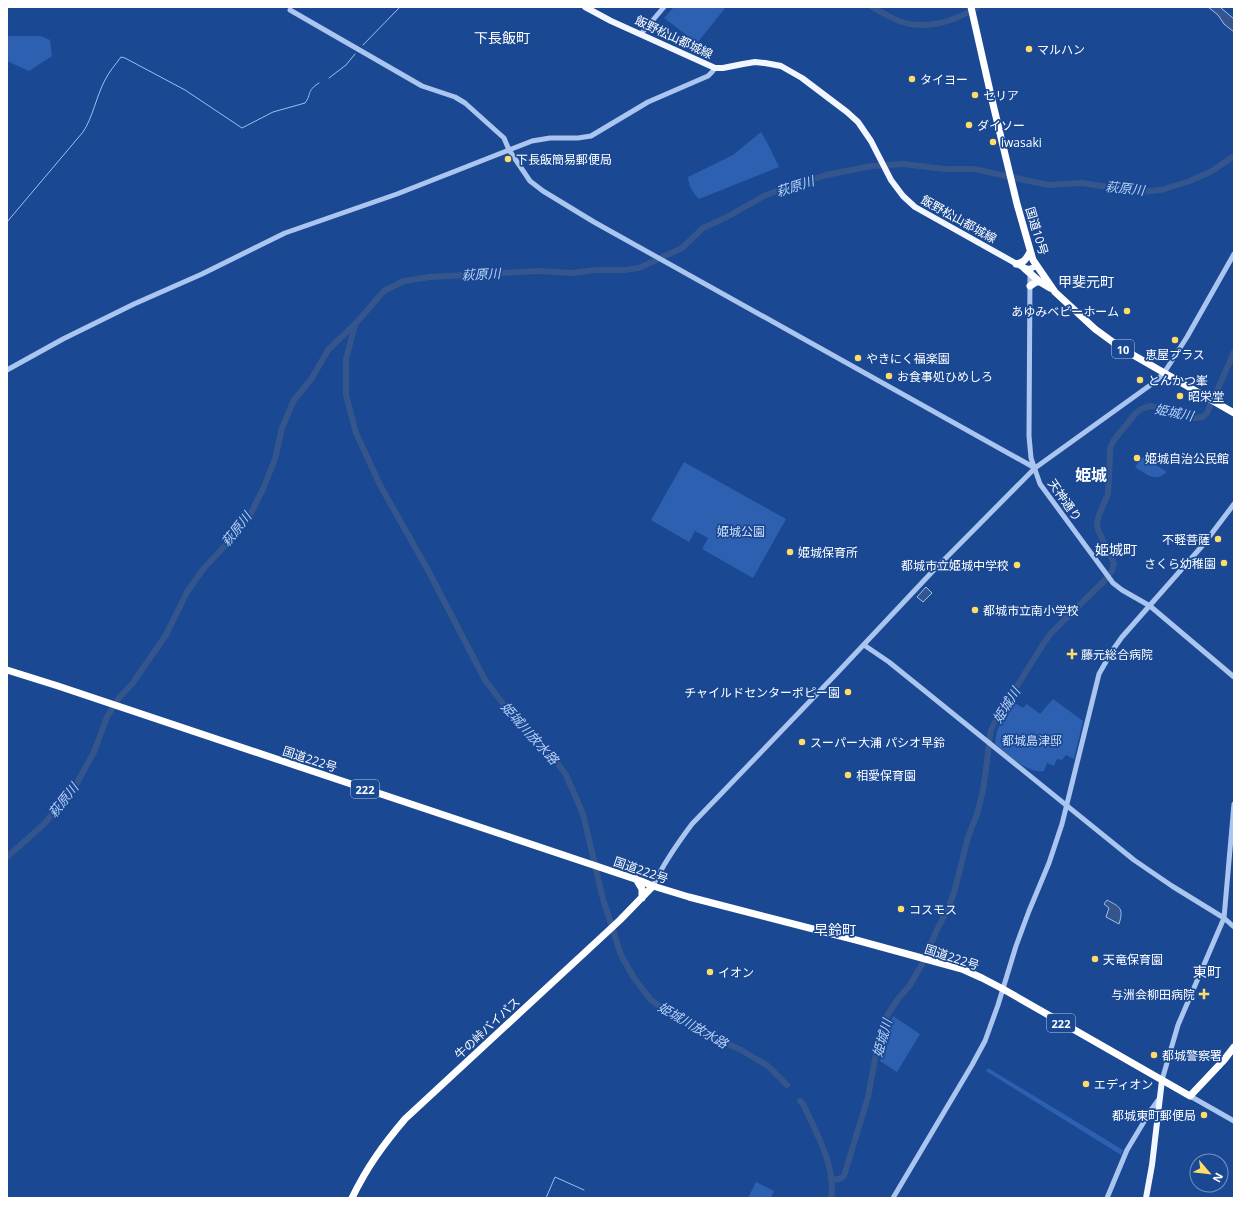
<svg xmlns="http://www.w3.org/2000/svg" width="1241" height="1205" viewBox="0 0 1241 1205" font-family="'Open Sans','Noto Sans JP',sans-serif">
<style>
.green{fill:#2d60b1}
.water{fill:#35568d;stroke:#9dbff1}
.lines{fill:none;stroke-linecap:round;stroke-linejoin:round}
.stream{stroke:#9dbff1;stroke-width:1}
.river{stroke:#35568d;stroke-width:6}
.minor{stroke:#aac5ef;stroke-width:5}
.major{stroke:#f2f7ff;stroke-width:6}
.highway{stroke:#fff;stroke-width:7}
.poi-dot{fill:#ffdc68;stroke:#1a4893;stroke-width:1.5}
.labels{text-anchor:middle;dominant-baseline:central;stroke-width:3.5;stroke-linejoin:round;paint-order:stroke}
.shield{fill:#1a4893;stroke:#bac8df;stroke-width:1}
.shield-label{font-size:11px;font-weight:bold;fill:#fff}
.street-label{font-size:12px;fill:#fff;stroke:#1a4893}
.poi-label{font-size:12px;fill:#fff;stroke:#1a4893;text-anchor:start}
.park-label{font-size:12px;fill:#d1e1fb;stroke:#1a4893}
.water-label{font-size:13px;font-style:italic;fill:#b6d0f6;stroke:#1a4893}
.quarter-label{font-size:14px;fill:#fff;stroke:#1a4893}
.district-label{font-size:16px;font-weight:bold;fill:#fff;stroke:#1a4893}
</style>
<rect width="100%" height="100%" fill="#1a4893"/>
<path class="green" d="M674,7h52l-29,36 -33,-25z
M7,36h34l9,4 2,16 -23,15 -22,-10z
M761,132l8,14 10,21 -80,32c-7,-7 -10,-13 -11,-22l45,-22z
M1143,457l24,15c-12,11 -21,2 -32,-5z
M684,462l102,57 -33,59 -51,-29 6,-11 -13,-7 -6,11 -38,-22z
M1053,699l30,22 -9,38 -8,-4 -4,5 -5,-1 -3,7 -7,-3 -3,8c-17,3 -36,-17 -49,-27 1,-18 9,-27 18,-42l10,6 4,-4 13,10z
M893,1016l27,18 -23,38 -17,-11 5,-24z
M988,1068l135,82 -2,5 -135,-84z
M756,1182l18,9 -3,7h-23z"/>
<path class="water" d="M1208,7h12l14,12v13l-10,-8 -6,-9z
M926,587l6,6 -9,9 -6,-5z
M1107,900c13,7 17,8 12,24l-13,-7 3,-9 -5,-4z"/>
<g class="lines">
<path class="stream" d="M363,45l37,-38
M329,78l17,-13 9,-11
M7,222l76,-90c10,-15 13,-35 22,-52 4,-8 10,-15 16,-23l4,1 60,32 57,38 31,-16 32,-9c7,-9 1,-12 14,-20
M546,1198l9,-21 29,13"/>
<path class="river" d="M872,7c9,5 18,10 27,14 28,10 55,0 79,-14
M355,325l-9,34v36l10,38 24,52 49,87 56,108 19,25 45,46 17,24 17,39 20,85 18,56 13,23 17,22 22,16 32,17 36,17 27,16 19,19
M7,857l37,-33 33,-41 17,-31 13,-35 12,-19 13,-14 34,-49 21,-43 17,-24 32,-34 13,-17 14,-28 12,-30 7,-31 12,-28 18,-22 16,-28 28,-27 28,-32 20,-10 26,-4 109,-6 32,2 25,-3h28l15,-2 43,-20 21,-20 22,-10 39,-22 23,-9 39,-12 46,-9 32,-2 40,5h30l74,16 34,-2 59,9 20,-2 29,-9 22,-10 22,-15
M800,1101l3,3c12,26 34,65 28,94
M831,1180l8,-1 5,-3 24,-79 8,-43 6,-26 6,-14 10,-15 12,-14 12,-21 14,-32 12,-24 6,-15 14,-56 9,-23 6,-23 4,-30 3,-25 1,-6 6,-12 45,-72 9,-13 53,-52 8,-10 2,-8 -16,-33 -1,-8 2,-7 9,-21 2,-37v-9l4,-8 21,-26 6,-5 9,-3 11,2 34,10 8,-1 4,-4 27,-61"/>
<path class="minor" d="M290,10l132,76 33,11 10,6 39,35 5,12 21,31 13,10 51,31 441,246
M641,34l23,-27
M1031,272l-1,2 -1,162 2,22 9,26 73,99 9,7 28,16 84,71
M7,370l56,-31 71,-35 68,-30 83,-41 112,-39 135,-53 18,-3h28l13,-2 57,-34 60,-26 4,-4 3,-4
M864,645l25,17 245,198 38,26 52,32 10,9
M653,886c10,-22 24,-42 39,-62l146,-152 94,-100 103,-104 121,-87 8,-8 23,-36 47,-83
M1162,1080l16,-55 46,-107 10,-114
M1190,1096l44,25
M893,1198l79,-133 13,-24 13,-36 18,-59 13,-35 20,-48 13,-39 37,-150 13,-23 10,-14 81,-92 31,-41
M1107,1198l20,-48 24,-40 8,-11"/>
<path class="major" d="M585,7l26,14 104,47h8l20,-4 12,-2 10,1 16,3 21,12 45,34 11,10 13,19 20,39 12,16 12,11 109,61 6,1 6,-3
M1146,1198l6,-33 10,-85"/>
<path class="highway" d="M971,7l21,93 25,104 16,56 22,32 40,37 26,19 113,65
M1016,264c9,-2 10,-5 14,-12
M1024,268l16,14 10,6
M1030,286l6,-4h4
M7,670l51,16 583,195 12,5 36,11 167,43 106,29 20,9 21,11 187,107 34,-36 10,-13
M636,879l6,10v9
M352,1198c15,-31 31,-53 53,-79l215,-199 33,-34"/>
</g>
<g class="poi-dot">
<circle cx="1029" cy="49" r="4"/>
<circle cx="912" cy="79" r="4"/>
<circle cx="975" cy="95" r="4"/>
<circle cx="969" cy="125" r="4"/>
<circle cx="993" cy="142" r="4"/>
<circle cx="508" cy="159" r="4"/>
<circle cx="1127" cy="311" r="4"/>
<circle cx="1175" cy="340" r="4"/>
<circle cx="858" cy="358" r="4"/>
<circle cx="889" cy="376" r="4"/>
<circle cx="1140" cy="380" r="4"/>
<circle cx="1180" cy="396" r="4"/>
<circle cx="1137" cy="458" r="4"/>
<circle cx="1218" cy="539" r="4"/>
<circle cx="790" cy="552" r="4"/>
<circle cx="1224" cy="563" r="4"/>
<circle cx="1017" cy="565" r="4"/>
<circle cx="975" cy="610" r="4"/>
<path d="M1070 648h4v4h4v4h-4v4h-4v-4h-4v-4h4z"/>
<circle cx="848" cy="692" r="4"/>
<circle cx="802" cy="742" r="4"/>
<circle cx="848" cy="775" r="4"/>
<circle cx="901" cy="909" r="4"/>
<circle cx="1095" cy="959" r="4"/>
<circle cx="710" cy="972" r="4"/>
<path d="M1202 988h4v4h4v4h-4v4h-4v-4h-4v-4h4z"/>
<circle cx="1154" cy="1055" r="4"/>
<circle cx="1086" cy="1084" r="4"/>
<circle cx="1204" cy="1115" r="4"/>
</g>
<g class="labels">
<g class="shield">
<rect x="1112" y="340" width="22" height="18" rx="3"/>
<rect x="351" y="780" width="28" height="18" rx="3"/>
<rect x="1047" y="1014" width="28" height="18" rx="3"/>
</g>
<g class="shield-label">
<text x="1123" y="349">10</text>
<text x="365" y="789">222</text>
<text x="1061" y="1023">222</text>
</g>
<g class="street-label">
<text transform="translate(674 37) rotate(25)">飯野松山都城線</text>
<text transform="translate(959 219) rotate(29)">飯野松山都城線</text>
<text transform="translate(1037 231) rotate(73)">国道10号</text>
<text transform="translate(1065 500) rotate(55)">天神通り</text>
<text transform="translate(310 759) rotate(18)">国道222号</text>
<text transform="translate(641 870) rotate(19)">国道222号</text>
<text transform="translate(952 957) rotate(18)">国道222号</text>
<text transform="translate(487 1028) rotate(-43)">牛の峠バイパス</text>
</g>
<g class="poi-label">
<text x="1037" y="49">マルハン</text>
<text x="920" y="79">タイヨー</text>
<text x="983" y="95">セリア</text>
<text x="977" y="125">ダイソー</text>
<text x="1001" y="142">iwasaki</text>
<text x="516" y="159">下長飯簡易郵便局</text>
<text x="1119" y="311" text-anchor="end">あゆみベビーホーム</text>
<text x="1175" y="354" text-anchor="middle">恵屋プラス</text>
<text x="866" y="358">やきにく福楽園</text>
<text x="897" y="376">お食事処ひめしろ</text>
<text x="1148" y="380">とんかつ峯</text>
<text x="1188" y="396">昭栄堂</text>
<text x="1145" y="458">姫城自治公民館</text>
<text x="1210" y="539" text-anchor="end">不軽菩薩</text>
<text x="798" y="552">姫城保育所</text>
<text x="1216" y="563" text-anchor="end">さくら幼稚園</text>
<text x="1009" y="565" text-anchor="end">都城市立姫城中学校</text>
<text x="983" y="610">都城市立南小学校</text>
<text x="1081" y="654">藤元総合病院</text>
<text x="840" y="692" text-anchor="end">チャイルドセンターポピー園</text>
<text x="810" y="742">スーパー大浦 パシオ早鈴</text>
<text x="856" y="775">相愛保育園</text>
<text x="909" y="909">コスモス</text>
<text x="1103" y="959">天竜保育園</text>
<text x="718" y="972">イオン</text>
<text x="1195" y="994" text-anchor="end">与洲会柳田病院</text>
<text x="1162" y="1055">都城警察署</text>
<text x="1094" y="1084">エディオン</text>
<text x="1196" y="1115" text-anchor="end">都城東町郵便局</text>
</g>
<g class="park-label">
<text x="741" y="531">姫城公園</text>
<text x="1032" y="740">都城島津邸</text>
</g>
<g class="water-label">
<text transform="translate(795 186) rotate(-18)">萩原川</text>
<text transform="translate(1125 188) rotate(6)">萩原川</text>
<text transform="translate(481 274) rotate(-3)">萩原川</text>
<text transform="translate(1174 412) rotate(11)">姫城川</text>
<text transform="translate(236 529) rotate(-52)">萩原川</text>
<text transform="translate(1006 705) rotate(-58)">姫城川</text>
<text transform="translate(530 733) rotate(48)">姫城川放水路</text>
<text transform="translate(63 800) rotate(-52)">萩原川</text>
<text transform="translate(693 1025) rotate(30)">姫城川放水路</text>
<text transform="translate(882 1038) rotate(-74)">姫城川</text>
</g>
<g class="quarter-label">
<text x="502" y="37">下長飯町</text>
<text x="1086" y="281">甲斐元町</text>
<text x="1116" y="549">姫城町</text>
<text x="835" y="929">早鈴町</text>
<text x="1207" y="971">東町</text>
</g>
<g class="district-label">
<text x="1091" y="475">姫城</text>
</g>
</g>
<rect width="1241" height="1205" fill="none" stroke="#ffffff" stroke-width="16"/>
<g transform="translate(1209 1173) rotate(118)"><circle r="19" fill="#1a4893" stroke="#7691be"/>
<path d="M0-3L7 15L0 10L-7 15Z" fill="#ffdc68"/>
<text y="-6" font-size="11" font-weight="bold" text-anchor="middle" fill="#ffffff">N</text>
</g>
</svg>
